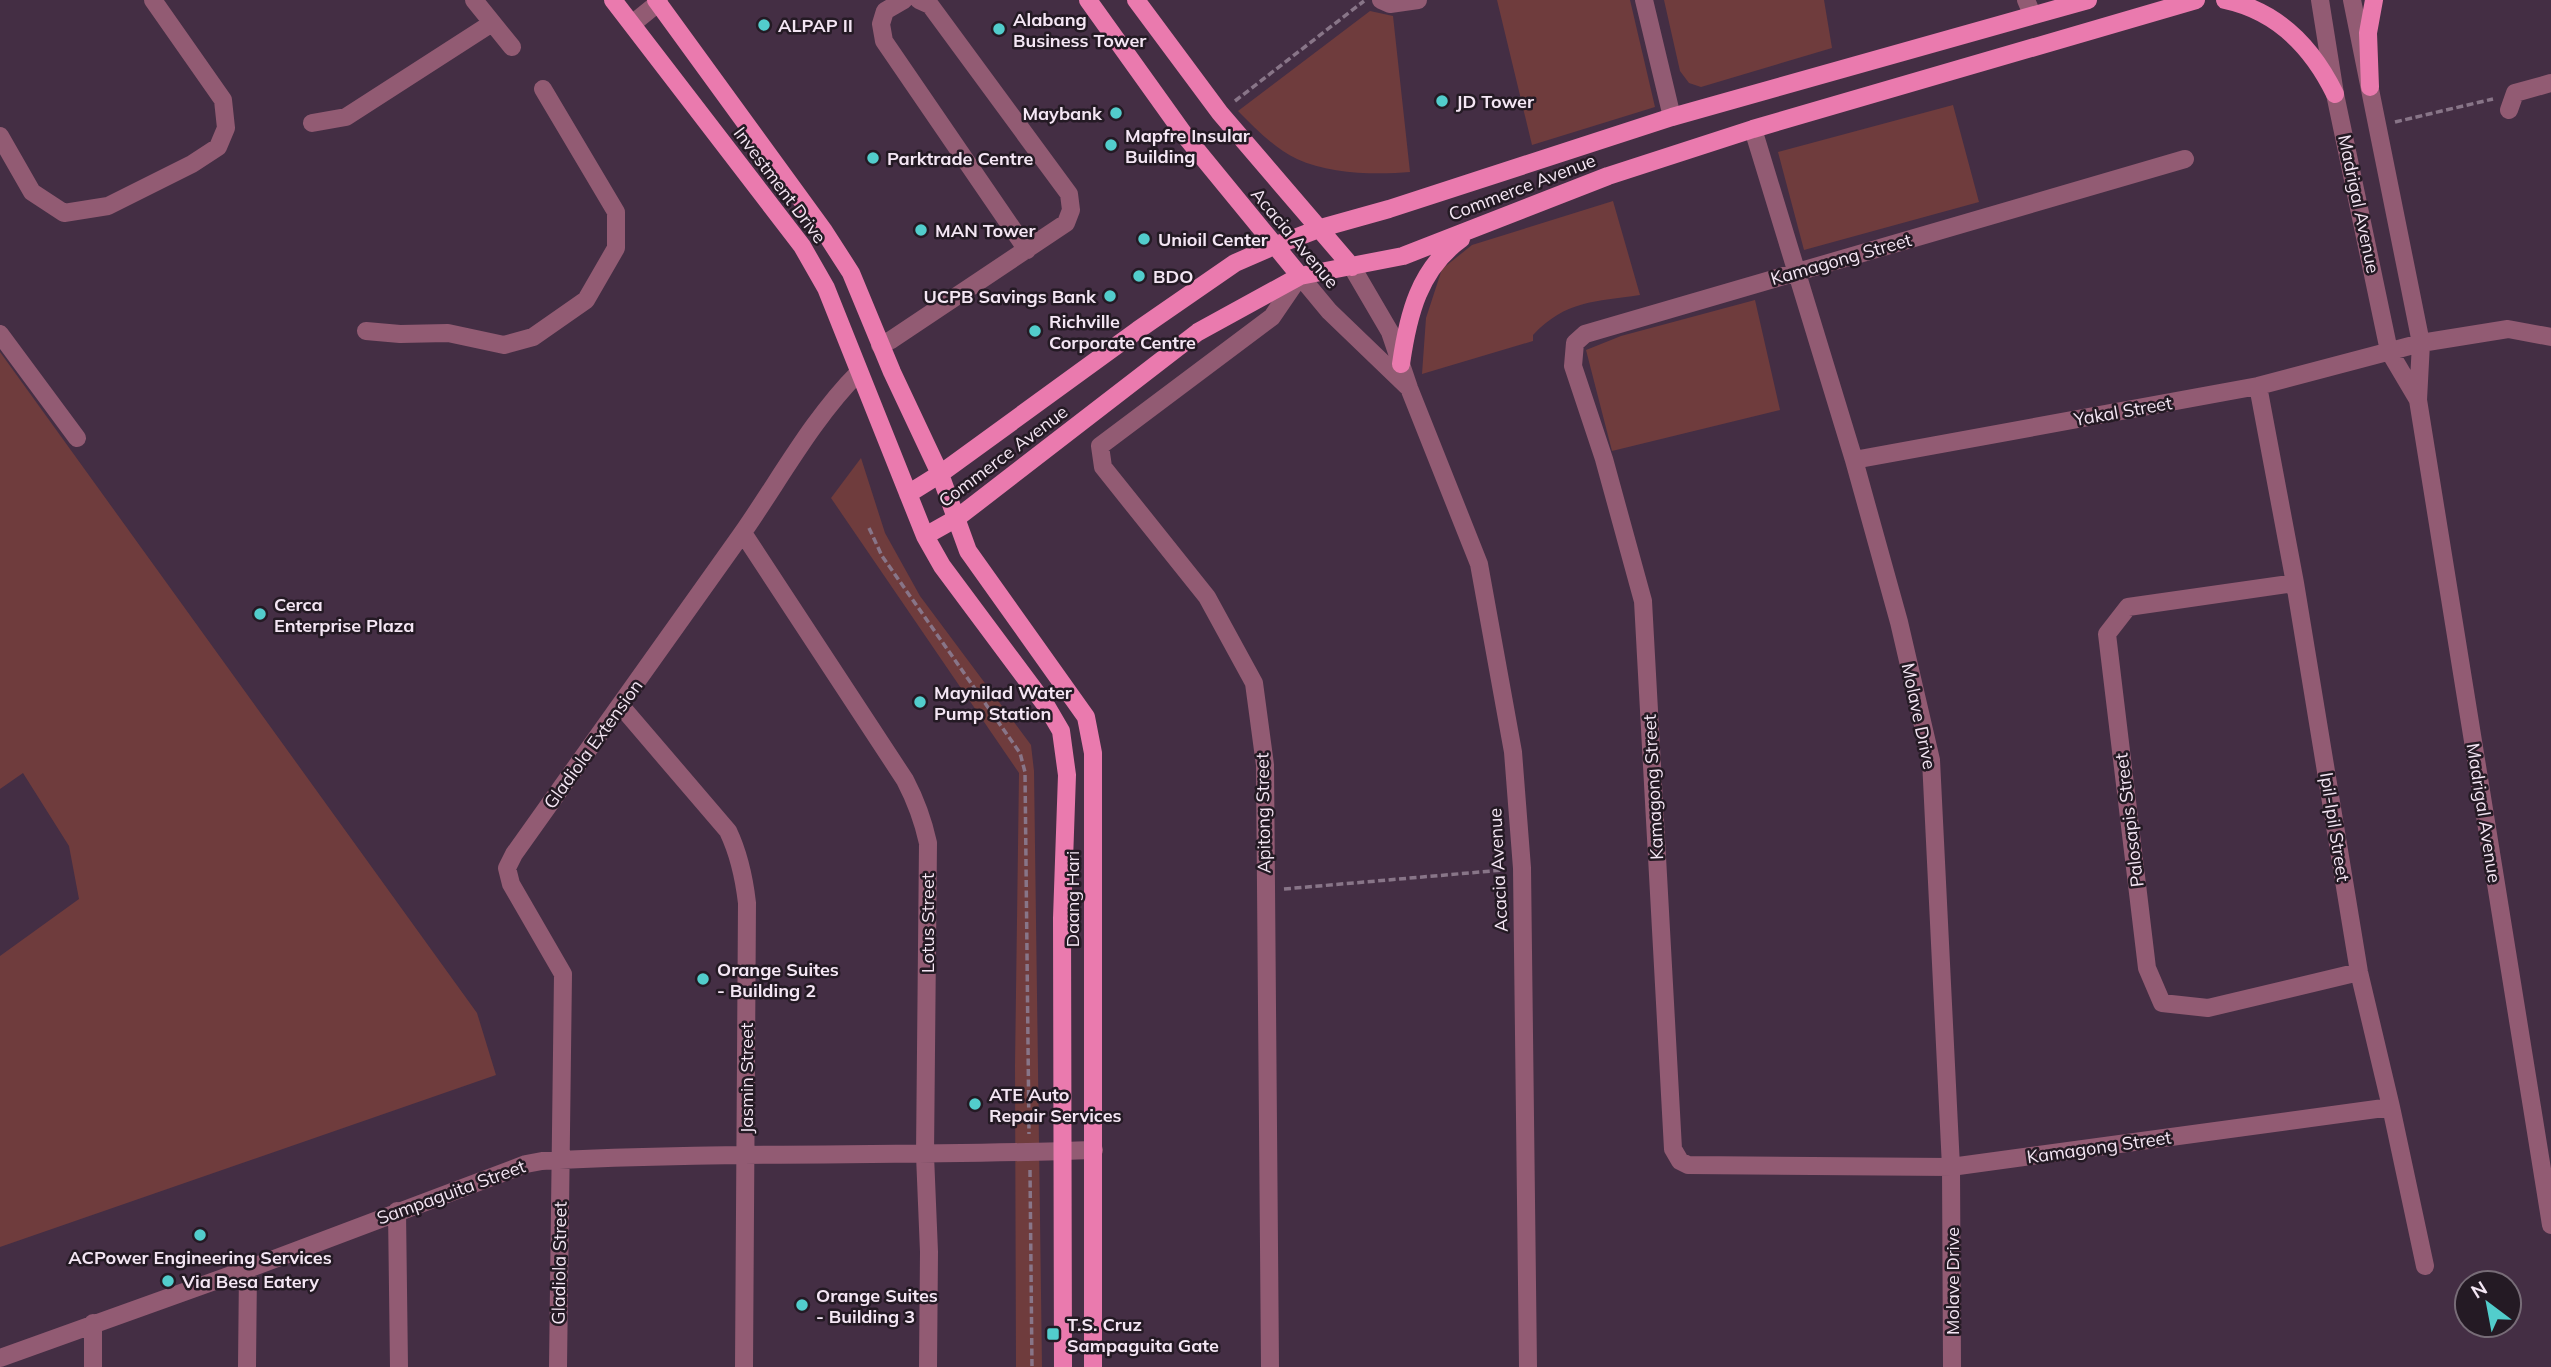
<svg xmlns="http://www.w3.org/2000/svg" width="2551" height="1367" viewBox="0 0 2551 1367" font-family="Mulish,sans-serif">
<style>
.green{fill:#6f3c3d}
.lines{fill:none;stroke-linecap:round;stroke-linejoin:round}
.path{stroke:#887588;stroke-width:3.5;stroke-dasharray:7 3.5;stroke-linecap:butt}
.minor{stroke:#925b73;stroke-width:18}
.major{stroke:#ea7aae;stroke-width:18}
.poi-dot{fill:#52cdcc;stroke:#241a24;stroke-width:2.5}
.labels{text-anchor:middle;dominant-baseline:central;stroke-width:5;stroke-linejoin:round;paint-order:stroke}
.poi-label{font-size:18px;font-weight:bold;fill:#f4e6f4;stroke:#241a24;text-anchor:start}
.street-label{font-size:18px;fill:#f4e6f4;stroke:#241a24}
</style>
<rect width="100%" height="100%" fill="#442e44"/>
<path class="green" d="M1497,0h133l25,107 -123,38z
M1664,0h160l8,48 -131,39 -12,-4 -9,-12z
M1370,11l23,5 17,156c-34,3 -81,2 -113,-13 -23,-11 -41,-30 -59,-48z
M1953,105l26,97 -175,48 -26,-98z
M1613,201l27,94c-45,7 -74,5 -107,40v6l-111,33 4,-56 16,-49 30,-24z
M1755,300l25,110 -168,41 -26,-101 35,-14z
M0,352l477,661 19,62 -496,172v-291l79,-57 -10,-53 -46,-73 -23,16z
M861,458l24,75 35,63 111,149 3,26 8,596h-26l-1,-301 4,-293 -188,-275z"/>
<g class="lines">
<path class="path" d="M1235,101l129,-100
M2395,122l98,-23
M869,528l13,28 138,197 5,19 4,362
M1284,889l219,-19
M1030,1170l2,197"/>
<path class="minor" d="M474,0l38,47
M904,0l-19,11 -4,13 3,17 143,209
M1381,0l9,4 28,-4
M1644,0l28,117
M2026,0l6,14
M2320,0l15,94 54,257 29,49
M2352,0l69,343 -3,57 133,825
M632,24l26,-21 1,-3
M2509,110l6,-17 36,-10
M312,123l34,-6 146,-94
M1753,129l101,331 45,162 32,138 20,407 1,200
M0,136l32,56 32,21 44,-7 84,-42 26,-17 8,-19 -3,-28 -70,-100
M2185,159l-600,175 -10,9 -2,23 31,93 39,142 30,548 7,12 8,4 263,2 440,-60
M1352,267l38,65 19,56 70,176 34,188 9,116 6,499
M366,331l34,3 48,-1 56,12 29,-8 53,-37 30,-52v-36l-73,-123
M0,334l77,104
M880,345l11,-5 175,-117 5,-13 -2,-16 -139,-189 -11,-5
M2258,386l37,197 64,389 32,135 34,159
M1854,460l404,-74 163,-43 87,-14 43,8
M743,533l162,247c11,21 18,40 23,63l-3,312 4,97 -1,115
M2295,583l-167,24 -21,27 40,334 15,35 46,5 151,-36
M621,706l107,125c11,23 16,46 19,72l-3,464
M397,1211l2,156
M0,1358l248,-89 278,-105 16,-3c184,-10 369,-4 552,-11
M93,1367v-44
M247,1367l1,-98
M558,1367l5,-393 -52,-90 -4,-16 7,-14c76,-106 152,-212 227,-319 38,-54 71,-116 118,-163
M1270,1367l-5,-602 -11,-82 -47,-86 -104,-130 -3,-21 172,-129 28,-41 29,35 80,77"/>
<path class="major" d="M613,0l189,246 24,42 99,248 17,30 105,141 14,24 6,44 -5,143 1,449
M656,0l168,231 27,42 41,99 48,102 28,77 118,166 7,36v614
M1088,0l98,137 114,139
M1136,0l84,113 132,154
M2225,0c52,11 87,47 110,94
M2370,87l-2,-54 6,-33
M1401,364c7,-49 18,-95 60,-125
M908,494l32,-20 198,-144 97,-67 39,-17 47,-18 68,-19 283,-92 416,-117
M925,536l32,-18 241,-186 102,-56 103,-20 205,-80 145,-47 443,-129"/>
</g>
<g class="poi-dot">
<circle cx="764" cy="25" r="7"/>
<circle cx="999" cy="29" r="7"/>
<circle cx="1442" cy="101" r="7"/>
<circle cx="1116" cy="113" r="7"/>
<circle cx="1111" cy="145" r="7"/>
<circle cx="873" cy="158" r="7"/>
<circle cx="921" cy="230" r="7"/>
<circle cx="1144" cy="239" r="7"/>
<circle cx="1139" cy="276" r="7"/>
<circle cx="1110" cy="296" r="7"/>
<circle cx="1035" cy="331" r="7"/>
<circle cx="260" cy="614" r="7"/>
<circle cx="920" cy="702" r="7"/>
<circle cx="703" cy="979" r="7"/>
<circle cx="975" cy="1104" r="7"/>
<circle cx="200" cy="1235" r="7"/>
<circle cx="168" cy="1281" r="7"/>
<circle cx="802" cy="1305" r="7"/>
<rect x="1046" y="1327" width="14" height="14" rx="3.5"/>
</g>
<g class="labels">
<g class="poi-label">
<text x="1013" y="19">Alabang<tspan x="1013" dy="21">Business Tower</tspan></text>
<text x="778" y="25">ALPAP II</text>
<text x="1456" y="101">JD Tower</text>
<text x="1102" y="113" text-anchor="end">Maybank</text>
<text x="1125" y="135">Mapfre Insular<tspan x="1125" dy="21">Building</tspan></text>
<text x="887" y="158">Parktrade Centre</text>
<text x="935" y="230">MAN Tower</text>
<text x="1158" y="239">Unioil Center</text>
<text x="1153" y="276">BDO</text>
<text x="1096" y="296" text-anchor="end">UCPB Savings Bank</text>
<text x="1049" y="321">Richville<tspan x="1049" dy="21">Corporate Centre</tspan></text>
<text x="274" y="604">Cerca<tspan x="274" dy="21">Enterprise Plaza</tspan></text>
<text x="934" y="692">Maynilad Water<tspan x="934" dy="21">Pump Station</tspan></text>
<text x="717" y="969">Orange Suites<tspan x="717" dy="21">- Building 2</tspan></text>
<text x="989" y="1094">ATE Auto<tspan x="989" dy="21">Repair Services</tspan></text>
<text x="200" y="1257" text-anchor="middle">ACPower Engineering Services</text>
<text x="182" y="1281">Via Besa Eatery</text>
<text x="816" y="1295">Orange Suites<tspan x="816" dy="21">- Building 3</tspan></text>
<text x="1067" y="1324">T.S. Cruz<tspan x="1067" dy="21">Sampaguita Gate</tspan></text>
</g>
<g class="street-label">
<text transform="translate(780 185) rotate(53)">Investment Drive</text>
<text transform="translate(1522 187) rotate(-21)">Commerce Avenue</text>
<text transform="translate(2359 204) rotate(78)">Madrigal Avenue</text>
<text transform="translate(1295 238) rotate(50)">Acacia Avenue</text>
<text transform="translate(1841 259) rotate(-16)">Kamagong Street</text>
<text transform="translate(2123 411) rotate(-10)">Yakal Street</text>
<text transform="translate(1003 456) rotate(-37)">Commerce Avenue</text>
<text transform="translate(1919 716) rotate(78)">Molave Drive</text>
<text transform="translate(593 744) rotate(-54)">Gladiola Extension</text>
<text transform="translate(1653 787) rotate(-93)">Kamagong Street</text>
<text transform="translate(1263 813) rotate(-91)">Apitong Street</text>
<text transform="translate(2484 813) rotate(81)">Madrigal Avenue</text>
<text transform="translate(2129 820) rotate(-97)">Palosapis Street</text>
<text transform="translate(2335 827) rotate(81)">Ipil-Ipil Street</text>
<text transform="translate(1498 870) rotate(-93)">Acacia Avenue</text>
<text transform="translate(1072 899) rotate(-90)">Daang Hari</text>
<text transform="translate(927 923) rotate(-90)">Lotus Street</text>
<text transform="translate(746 1078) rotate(-90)">Jasmin Street</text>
<text transform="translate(2099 1147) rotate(-8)">Kamagong Street</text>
<text transform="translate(451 1192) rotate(-20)">Sampaguita Street</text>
<text transform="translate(559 1263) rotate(-89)">Gladiola Street</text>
<text transform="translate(1952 1281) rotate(-90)">Molave Drive</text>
</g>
</g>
<g transform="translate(2488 1304) rotate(328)"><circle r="33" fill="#241a24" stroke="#776c77" stroke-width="2"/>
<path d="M0-5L12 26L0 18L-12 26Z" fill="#52cdcc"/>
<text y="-10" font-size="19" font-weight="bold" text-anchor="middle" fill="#f4e6f4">N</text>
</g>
</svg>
